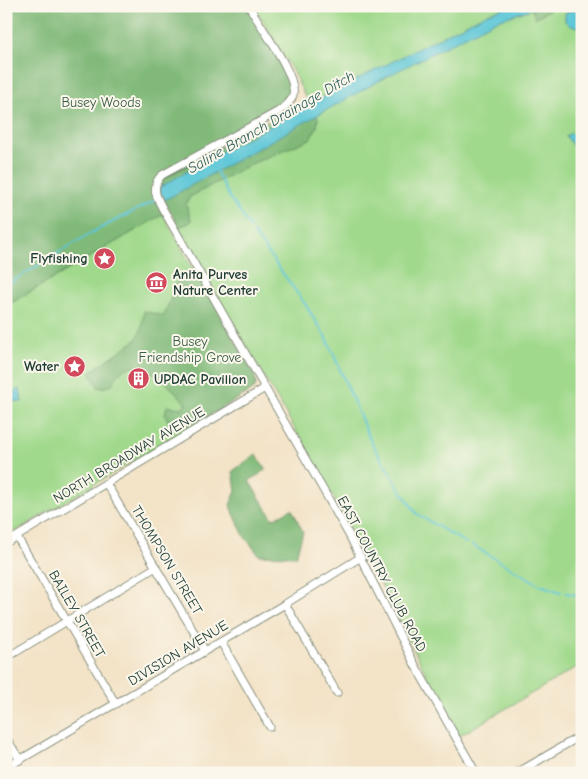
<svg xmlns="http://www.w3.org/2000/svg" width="588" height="779" viewBox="0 0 588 779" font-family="'Comic Neue',sans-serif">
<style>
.green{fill:#a0d98c;stroke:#608b60}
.forest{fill:#80b978;stroke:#507b56}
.water{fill:#5cc6d7;stroke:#3e8286}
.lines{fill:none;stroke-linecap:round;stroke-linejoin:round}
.stream{stroke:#5cc6d7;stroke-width:2}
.minor-casing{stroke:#89907e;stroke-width:9}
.minor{stroke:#fff;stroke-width:7}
.labels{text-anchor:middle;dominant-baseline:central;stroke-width:4;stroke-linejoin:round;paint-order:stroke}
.park-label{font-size:14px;fill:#395c46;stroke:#fbf7ec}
.poi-label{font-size:14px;font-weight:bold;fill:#1f3d34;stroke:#fbf7ec;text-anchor:end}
.street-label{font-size:14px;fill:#1f3d34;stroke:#fbf7ec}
.water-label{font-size:15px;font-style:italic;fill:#2e5f5d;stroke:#fbf7ec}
</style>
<rect width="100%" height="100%" fill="#fbf7ec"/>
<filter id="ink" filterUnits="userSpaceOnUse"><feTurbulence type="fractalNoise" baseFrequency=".02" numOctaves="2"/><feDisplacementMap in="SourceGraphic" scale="10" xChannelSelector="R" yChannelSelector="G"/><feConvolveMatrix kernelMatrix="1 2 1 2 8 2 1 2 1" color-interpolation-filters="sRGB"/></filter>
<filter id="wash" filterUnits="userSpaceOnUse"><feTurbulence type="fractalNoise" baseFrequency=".0096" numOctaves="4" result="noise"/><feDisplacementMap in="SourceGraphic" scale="20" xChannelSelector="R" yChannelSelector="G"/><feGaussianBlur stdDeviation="1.12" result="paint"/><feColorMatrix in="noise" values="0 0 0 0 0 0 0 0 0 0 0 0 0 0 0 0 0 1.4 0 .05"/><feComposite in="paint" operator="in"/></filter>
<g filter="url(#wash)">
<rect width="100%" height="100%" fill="#f3e3c7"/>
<path class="green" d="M254,6h328v658l-123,72 -37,-70 -41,-82 -74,-134 -103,-177 -45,-83 4,-11 11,-7 133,-72 -14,-28z
M163,214l93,170 -2,5 -248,148v-231z"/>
<path class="forest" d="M6,6h242l44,75 -1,18 -46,31 -90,53 10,30 -159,93z
M540,6h16l-21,12 -3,-9z
M307,100l11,18 -1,9 -7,12 -61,26 -59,32 -4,7 5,16 -2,3 -10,4 -20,-37 4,-11z
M194,268l61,108 1,8 -2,5 -64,38 -18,1 -7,-13 2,-9 14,2 5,-4c-12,-14 -42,-49 -63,-34 -5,3 -9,12 -12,16l-12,2 -9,-16 46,-32 5,-10 3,-19 20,5 15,-40z
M256,454l10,16 -17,11 24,38 19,-10 11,23 -7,24 -37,-1 -15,-19 -14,-31 6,-14 -3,-20z"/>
<path class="water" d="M508,6h32l-45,15 -109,56 -221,123 -6,-10 1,-3 61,-35 131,-70 134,-68z
M572,10l10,2v15l-12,-1 -5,-5v-8z
M571,133l11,14v5l-3,2 -13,-18z
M6,380l6,7 -3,10h3l2,-5 6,-4 2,14 -10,-1 -6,5z"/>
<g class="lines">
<path class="stream" d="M216,171l14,27 20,29
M253,232l52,72 22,35 44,103 28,46 18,26 49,29
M6,285l85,-52 65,-33
M472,545l68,40 21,7
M566,593l16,3"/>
</g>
</g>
<g filter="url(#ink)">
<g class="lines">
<defs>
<path id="minor" d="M249,6c10,19 49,70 44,89 -2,8 -9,13 -16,17l-115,63c-16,14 1,33 9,48l178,312 66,130 61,108
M106,483l99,168
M17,537l99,167
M6,543l259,-155
M285,604l52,89
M221,642l49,85
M6,658l150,-91
M6,738l14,22
M6,768l279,-164 76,-47
M517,773l65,-38"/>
</defs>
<use href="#minor" class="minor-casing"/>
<use href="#minor" class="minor"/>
</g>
</g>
<defs>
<symbol id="sight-disc" viewBox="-11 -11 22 22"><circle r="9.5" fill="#d1495b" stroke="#fbf7ec"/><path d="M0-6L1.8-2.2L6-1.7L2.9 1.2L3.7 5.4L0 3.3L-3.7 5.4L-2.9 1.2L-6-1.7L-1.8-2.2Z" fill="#fff"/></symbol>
<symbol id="museum-disc" viewBox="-11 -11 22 22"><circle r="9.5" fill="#d1495b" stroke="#fbf7ec"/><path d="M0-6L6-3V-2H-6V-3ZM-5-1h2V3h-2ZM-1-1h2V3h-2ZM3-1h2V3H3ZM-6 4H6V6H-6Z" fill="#fff"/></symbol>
<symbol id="building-disc" viewBox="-11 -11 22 22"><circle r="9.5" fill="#d1495b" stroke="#fbf7ec"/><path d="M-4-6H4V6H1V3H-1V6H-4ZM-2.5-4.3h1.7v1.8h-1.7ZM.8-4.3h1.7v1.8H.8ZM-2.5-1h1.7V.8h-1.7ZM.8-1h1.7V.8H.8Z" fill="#fff"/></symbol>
</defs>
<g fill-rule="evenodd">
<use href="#sight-disc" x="92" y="246" width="25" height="25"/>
<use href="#museum-disc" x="144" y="270" width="25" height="25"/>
<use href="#sight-disc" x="62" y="354" width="25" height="25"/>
<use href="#building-disc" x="126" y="366" width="25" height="25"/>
</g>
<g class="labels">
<g class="park-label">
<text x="101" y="102">Busey Woods</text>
<text x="190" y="341">Busey<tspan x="190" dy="16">Friendship Grove</tspan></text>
</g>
<g class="poi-label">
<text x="88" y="258">Flyfishing</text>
<text x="173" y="274" text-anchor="start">Anita Purves<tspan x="173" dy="16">Nature Center</tspan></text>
<text x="59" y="366">Water</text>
<text x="154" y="379" text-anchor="start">UPDAC Pavilion</text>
</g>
<g class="street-label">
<text transform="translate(129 455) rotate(-31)">NORTH BROADWAY AVENUE</text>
<text transform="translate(167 560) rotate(59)">THOMPSON STREET</text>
<text transform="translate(382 574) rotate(62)">EAST COUNTRY CLUB ROAD</text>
<text transform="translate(77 614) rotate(60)">BAILEY STREET</text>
<text transform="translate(178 653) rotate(-31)">DIVISION AVENUE</text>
</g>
<g class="water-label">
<text transform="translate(271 122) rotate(-30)">Saline Branch Drainage Ditch</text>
</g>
</g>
<rect width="588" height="779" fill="none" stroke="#fbf7ec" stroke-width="25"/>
</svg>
